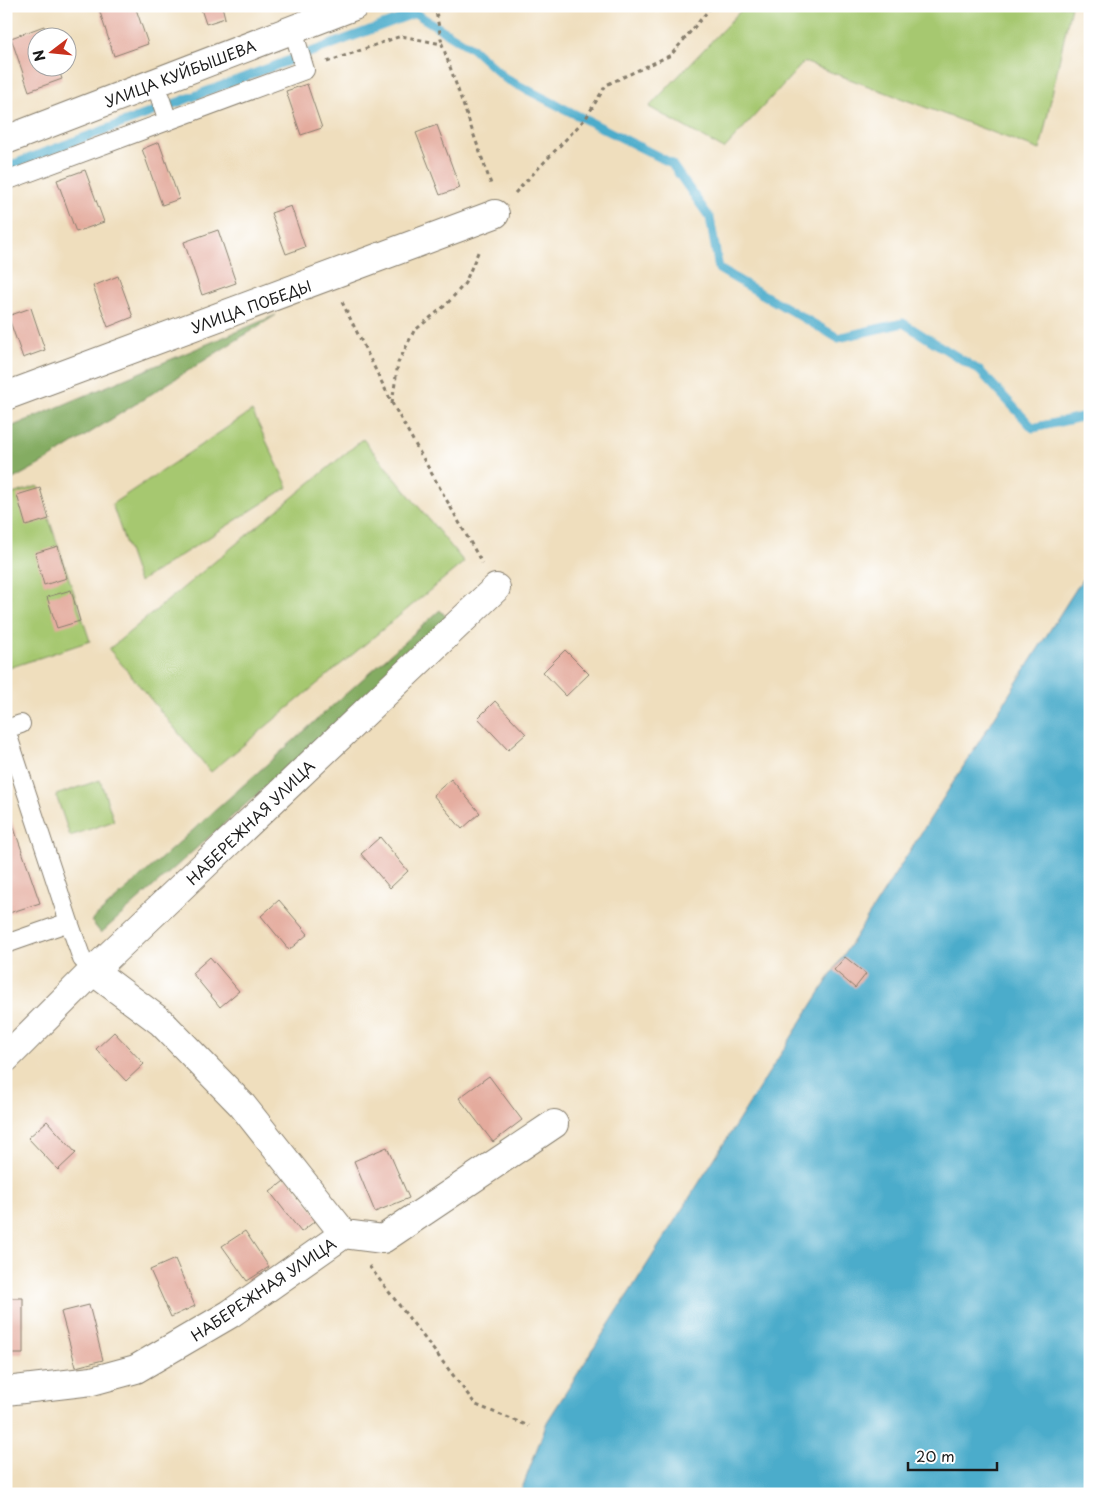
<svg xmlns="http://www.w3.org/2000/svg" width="1096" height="1500" viewBox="0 0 1096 1500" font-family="'Playpen Sans',sans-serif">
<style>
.green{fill:#a6c870;stroke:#617246}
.forest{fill:#84ac62;stroke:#50643f}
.water{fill:#4caccb;stroke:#346474}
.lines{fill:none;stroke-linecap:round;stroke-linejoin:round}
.stream{stroke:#4caccb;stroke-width:9}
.building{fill:#e4ab9d}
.service-casing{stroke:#867d6c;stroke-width:20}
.minor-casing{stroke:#867d6c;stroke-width:30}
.path{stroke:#867d6c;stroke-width:3;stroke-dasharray:4 4;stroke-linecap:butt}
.service{stroke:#fff;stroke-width:18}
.minor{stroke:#fff;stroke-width:28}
.labels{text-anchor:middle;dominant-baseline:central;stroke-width:5;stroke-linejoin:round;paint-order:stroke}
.street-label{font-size:15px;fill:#1c1c1c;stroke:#fff}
</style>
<rect width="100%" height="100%" fill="#fff"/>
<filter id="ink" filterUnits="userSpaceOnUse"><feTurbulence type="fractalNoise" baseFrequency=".02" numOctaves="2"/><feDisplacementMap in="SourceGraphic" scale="10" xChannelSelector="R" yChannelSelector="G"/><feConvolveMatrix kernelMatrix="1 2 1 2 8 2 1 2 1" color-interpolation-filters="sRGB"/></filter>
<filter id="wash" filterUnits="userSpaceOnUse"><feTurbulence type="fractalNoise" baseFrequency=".0096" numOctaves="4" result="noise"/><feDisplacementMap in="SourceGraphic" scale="20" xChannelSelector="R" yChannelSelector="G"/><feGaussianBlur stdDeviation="1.12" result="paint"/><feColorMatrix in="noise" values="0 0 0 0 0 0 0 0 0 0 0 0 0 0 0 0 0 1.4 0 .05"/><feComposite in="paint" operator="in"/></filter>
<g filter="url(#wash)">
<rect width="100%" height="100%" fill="#efdebd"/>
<path class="green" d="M745,6h326l-31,144 -236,-88 -80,87 -75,-42z
M252,411l36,76 -149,95 -27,-78z
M363,439l101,123 -253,210 -102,-123z
M38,486l52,155 -84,28v-173z
M100,780l14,41 -44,15 -14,-41z"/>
<path class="forest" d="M276,315l-232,147 -38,21v-54z
M440,610l11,12 -350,311 -10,-12z"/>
<path class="water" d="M1090,567v927h-570l27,-72z"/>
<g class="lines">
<path class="stream" d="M6,167l409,-154 58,36 33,30 165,84 39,55 9,51 119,69 65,-15 77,48 53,57 57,-13"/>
</g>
<g id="blocks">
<path class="building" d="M98,6h37l13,38 -34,12z
M200,6h22l3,12 -19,6z
M44,26l4,12h-10v30h20l4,11 -33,12 -18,-53z
M307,84l15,44 -21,7 -15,-44z
M437,125l23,63 -20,7 -24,-62z
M159,142l20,57 -17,6 -20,-56z
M85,170l19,52 -28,10 -19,-52z
M291,206l14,41 -19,7 -15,-41z
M218,230l18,53 -34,12 -18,-53z
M118,276l15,41 -25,10 -15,-41z
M31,308l14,42 -22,8 -15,-42z
M40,488l9,31 -23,7 -9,-31z
M58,546l9,32 -23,7 -9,-32z
M71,590l9,31 -23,7 -10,-31z
M565,650l24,24 -23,22 -23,-24z
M495,701l31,33 -18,16 -30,-32z
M451,779l29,34 -18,16 -29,-34z
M6,805l34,98 -34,11z
M380,837l28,34 -18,17 -29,-34z
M279,900l29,34 -19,16 -28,-34z
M210,957l29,34 -19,16 -28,-34z
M845,957l21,17 -11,14 -21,-18z
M114,1032l30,32 -18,17 -30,-32z
M489,1076l33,44 -29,22 -34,-44z
M47,1121l29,32 -18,17 -30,-32z
M387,1147l22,51 -34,14 -21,-51z
M288,1178l31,40 -18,14 -31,-40z
M245,1231l24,36 -22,14 -25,-35z
M175,1259l20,47 -24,11 -21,-47z
M6,1298h17v56h-17z
M89,1305l14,55 -27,7 -15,-55z"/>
</g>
</g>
<g filter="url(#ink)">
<use href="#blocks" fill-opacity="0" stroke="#867d6c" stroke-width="1"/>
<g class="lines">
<defs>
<path id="service" d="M155,83l13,38
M6,181l299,-111 -12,-40
M6,729l15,-5
M6,730l63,192 -63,22
M69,922l13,37 11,12"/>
<path id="minor" d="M6,140l348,-134
M6,396l489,-182
M93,971l68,51 81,83 102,129
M6,1058l87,-87 403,-383
M6,1391l86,-10 44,-12 94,-55 114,-80 39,5 171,-115"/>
</defs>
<use href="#service" class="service-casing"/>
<use href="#minor" class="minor-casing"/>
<path class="path" d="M435,6l7,38
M327,62l74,-26 41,8 50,143
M515,193l71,-75 20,-33 65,-30 41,-49
M342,302l50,101 90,160
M392,403l6,-40 16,-32 33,-27 18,-21 14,-33
M369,1266l107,139 53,21"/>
<use href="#service" class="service"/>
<use href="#minor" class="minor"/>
</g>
</g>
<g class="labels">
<g class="street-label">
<text transform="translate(180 73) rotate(-21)">УЛИЦА КУЙБЫШЕВА</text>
<text transform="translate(251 306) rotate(-20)">УЛИЦА ПОБЕДЫ</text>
<text transform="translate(250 822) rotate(-44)">НАБЕРЕЖНАЯ УЛИЦА</text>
<text transform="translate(263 1289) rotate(-34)">НАБЕРЕЖНАЯ УЛИЦА</text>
</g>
</g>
<rect width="1096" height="1500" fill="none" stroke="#fff" stroke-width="25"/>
<g transform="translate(52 52) rotate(254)"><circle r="24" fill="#ffffff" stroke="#a4a4a4"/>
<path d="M0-4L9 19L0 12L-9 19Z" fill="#c8321e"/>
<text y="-8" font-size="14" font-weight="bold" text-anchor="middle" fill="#1c1c1c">N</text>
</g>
<path d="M908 1462v8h89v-8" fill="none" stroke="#1c1c1c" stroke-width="2.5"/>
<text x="916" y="1462" font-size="15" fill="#1c1c1c" stroke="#ffffff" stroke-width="4" paint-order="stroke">20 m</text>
</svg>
